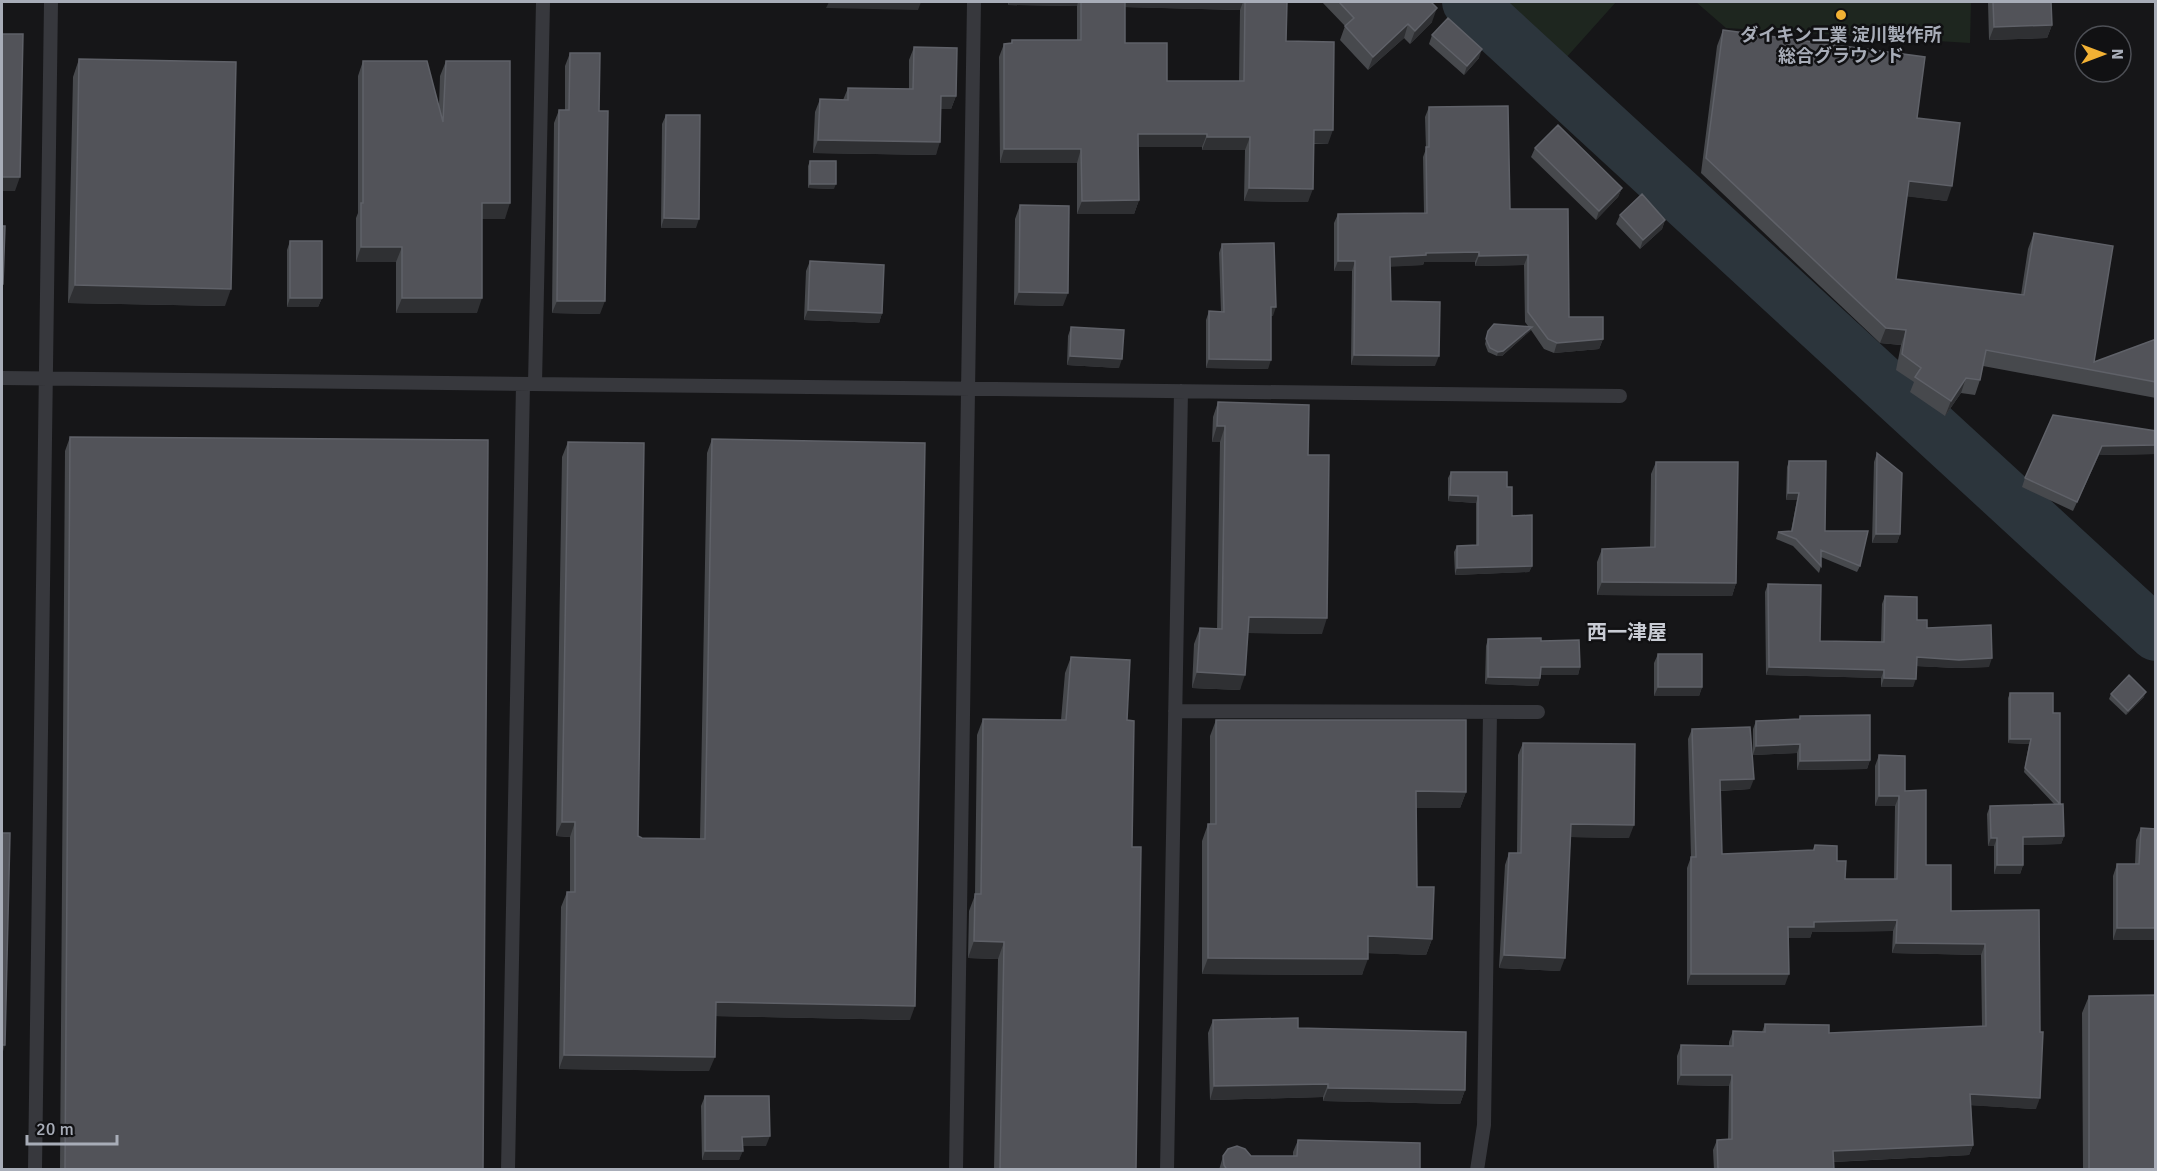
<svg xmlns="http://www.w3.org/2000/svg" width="2157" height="1171" viewBox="0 0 2157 1171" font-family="Signika,'Noto Sans JP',sans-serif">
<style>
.green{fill:#1e261f}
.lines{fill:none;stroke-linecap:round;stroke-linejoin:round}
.river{stroke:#2c353c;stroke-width:54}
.lane{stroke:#37383d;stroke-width:14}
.wall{fill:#47494d;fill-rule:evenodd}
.shaded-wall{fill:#2f3033}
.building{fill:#525359;stroke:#5f6168;stroke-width:1.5}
.poi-dot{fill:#f2b134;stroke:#111113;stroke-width:2}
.labels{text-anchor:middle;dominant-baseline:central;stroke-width:5;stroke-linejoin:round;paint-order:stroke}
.poi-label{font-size:18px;font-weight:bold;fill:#a8adb8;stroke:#111113}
.neighbourhood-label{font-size:20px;font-weight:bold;fill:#c9ccd4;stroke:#111113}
</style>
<rect width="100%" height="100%" fill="#161618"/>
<path class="green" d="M1484,2h132l-60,67z
M1696,2h275l-1,41 -244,-15z"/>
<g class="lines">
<path class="river" d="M1469,2l687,632"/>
<path class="lane" d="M2,378l1618,18
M535,384l8,-382
M1175,711l363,1
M35,1170l16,-1168
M508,1170l15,-786
M956,1170l18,-1168
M1167,1170l14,-779
M1477,1170l7,-45 6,-413"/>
</g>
<path class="wall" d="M1008,2h279l-1,39 42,103h-14l-6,58 -64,-1 1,-51h-43v-3h-64l1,53 -5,14h-57v-51h-77l-1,-106 5,-13 7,-1 1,-3h65v-34l-69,-1zM1125,7l115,3 -1,71h-72l-42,-38z
M1322,2h109l1,20 -22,22 -6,-6 -36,32 -28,-30 5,-14z
M1988,2h63l1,23 -5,13 -58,2z
M1723,30l194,88 30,83 -40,-5 -11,83 125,16 7,-46 6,-16 60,129 62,-23v59l-173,-32 -3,14 -5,15 -14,-2 -16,23 -35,-24 4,-10 -18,-12 5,-25 -21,-2 -179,-170 16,-127z
M1432,35l47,23 -15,17 -35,-31z
M914,47l42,49 -5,13h-10l-5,46 -123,-2 2,-41 5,-13 23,1 5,-12 61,1v-29z
M570,53l29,58 1,203 -48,-1 2,-190 5,-13h6v-44z
M79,59l146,247 -157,-3 5,-226z
M363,61l76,45 1,-30 6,-15 59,158h-23l-5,94h-81v-51h-40v-44l2,-5v-137z
M1429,107l81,102 59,108 34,22 -4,10 -45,4 -10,-4 -13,-19 -29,26h-5l-9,-4 -3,-8 3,-13 40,-5 -3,-4 -1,-57 -49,1v-4h-51l-1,3 -33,1 1,35 44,65 -84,-1 1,-94h-18v-48l4,-9 86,-1 -1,-56 3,-8 -1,-32z
M666,115l30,113h-35l1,-104z
M1535,148l87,40 -4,9 -22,23 -65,-63z
M810,161l24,28 -26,-1v-22z
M1020,205l43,101 -49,-1 1,-86z
M1620,215l45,5 -3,9 -22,20 -24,-25z
M290,241l32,57 -4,9h-31v-57z
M1222,244l51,72h-2l-3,53 -62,-1v-48l3,-9 12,1 -2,-59z
M810,261l72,52 -3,10 -75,-3 2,-49z
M1071,327l48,41 -52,-3 1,-29z
M1218,402l90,53 14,179 -74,-1 -8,57 -48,-2 2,-44 6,-16 17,1 3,-187h-8l1,-25z
M2156,431v23l-57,1 -26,56 -51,-24 3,-9z
M70,437l413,733h-423l5,-719z
M712,439l198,581 -195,-4 -6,55 -150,-2 2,-162 6,-15h3v-55l-14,-1 6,-379 6,-15 70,394 4,2 58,1 7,-386z
M1877,453l23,81 -3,9h-25l2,-81z
M1789,461l36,70 35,35 -3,6 -36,-15v9l-2,7 -26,-27 -17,-7 2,-7 13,-1 6,-31h-11l1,-33z
M1656,462l80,121 -4,13 -135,-1v-33l5,-13 48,-1 1,-74z
M1451,472l56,15 5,29 20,50 -3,6 -74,3 -1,-23 3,-6 19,-1v-42l-28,-2v-23z
M1768,584l52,57 61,1 1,-38 3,-8 42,32 62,39 -33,1 -39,-2 -4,21h-32v-9l-115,-3 -1,-83z
M1488,639l53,2 39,26 -2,8h-38v3l-2,8 -53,-2 1,-38z
M1658,654l44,33 -3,9h-45v-33z
M1071,657l56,63 5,127 4,323h-142l4,-211 -30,-1 1,-47 6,-16 2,-160 6,-16 78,1 4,-47z
M2010,693l43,20 7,91 4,32 -3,8 -38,1v20l-3,9h-26v-28h-6l-1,-32 3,-8 64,-2 -30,-32 5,-28 -21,-1v-45z
M2111,694l33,3 -18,18 -17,-16z
M1800,716l70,44 -3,9 -70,1v-17l-44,2v-26l3,-8 43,-2z
M1216,720l250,72 -6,16h-44l1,79 15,52 -6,16 -58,-2 -6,22 -160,-1v-133l6,-17h2v-88z
M1692,729l58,60 -30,2 2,63 91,-4 2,-5 22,16 8,18h49l1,-73h-20v-40l4,-11 26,36 21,74 25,46 88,-1 -3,199 -65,-4 2,40 -4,10 -135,7v8h-120l-1,-20 4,-10 11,-1 1,-53 -52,-1v-29l4,-11 48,1v-4l4,-11 29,1 3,-8 64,9 153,-7 -1,-71 -89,-2 1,-22 -81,1 -2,6h-22l-3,47h-98v-117l4,-11 -3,-118z
M1523,743l106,95 -58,-1 -11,134 -61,-3 6,-103 4,-12h8l1,-98z
M2141,828l15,112h-43v-64l4,-12h18l1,-24z
M2089,996l67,174h-73l-1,-157z
M1213,1020l85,8 167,62 -5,14 -137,-3v-4l-113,3 -2,-67z
M705,1096l61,50h-23l-4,14h-37l-1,-54z
M1298,1140l122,30h-201l4,-14h70v-4z"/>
<path class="shaded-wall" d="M829,2h92l-3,8 -92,-2z
M1009,2h69l-1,4 -69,-1z
M1122,2h121l-3,8 -120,-3z
M1437,8l-5,14 -22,22 5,-13z
M1408,24l-4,14 -36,32 5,-13z
M2052,25l-5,13 -58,2 5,-13z
M1482,49l-3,9 -15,17 3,-9z
M941,96h15l-5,13h-15z
M1314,130h19l-5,14 -19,-1z
M1138,134h69l-5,13h-69z
M1207,137h43l-5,13h-43z
M818,140l122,2 -4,13 -123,-2z
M1004,149h77l-4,14h-77z
M2,177h18l-5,14h-13z
M1909,181l43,5 -5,15 -44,-5z
M810,184h26l-2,5 -26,-1z
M1249,188l64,1 -5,13 -64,-1z
M1622,188l-4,9 -22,23 3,-9z
M1139,200l-5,14h-57l5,-13z
M482,203h28l-5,16h-28z
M664,218l35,1 -3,9h-35z
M1665,220l-3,9 -22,20 3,-9z
M361,247h41l-6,15h-40z
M1479,252l-4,10h-51l-1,3 -36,2 3,-10 36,-4z
M1528,255l-4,10 -49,1 4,-10z
M1338,261h17l-3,10h-18z
M75,285l156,4 -6,17 -157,-3z
M1019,292l49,1 -5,13 -49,-1z
M290,298h32l-4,9h-31z
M402,298h80l-5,15h-81z
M557,301h48l-5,13 -48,-1z
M1271,307h5l-3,9h-5z
M808,310l74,3 -3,10 -75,-3z
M1532,327l-2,4 -28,25h-5l1,-4z
M1886,328l20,2 -5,15 -21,-2z
M1603,339l-4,10 -45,4 3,-10z
M1354,355l85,1 -4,10 -84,-1z
M1070,356l52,3 -3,9 -52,-3z
M1209,359l62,1 -3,9 -62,-1z
M1966,378l-5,15 -16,23 6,-15z
M1217,426h8l-5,16h-8z
M2156,445v9l-57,1 -26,56 29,-65z
M1788,493h11l-2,7h-11z
M1450,495l28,1 -2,7 -28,-2z
M1876,534h24l-3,9h-25z
M1532,566l-3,6 -74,3 2,-7z
M1602,582l134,1 -4,13 -135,-1z
M1249,617l78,1 -5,16 -79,-1z
M1917,657l75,1 -3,9 -33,1 -42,-2z
M1541,667h39l-2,8h-40z
M1769,667l115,3 -3,8 -115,-3z
M1197,672l48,3 -5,15 -48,-2z
M1488,677l52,1 -2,8 -53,-2z
M1884,678l32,1 -3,8h-32z
M1658,687h44l-3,9h-45z
M2146,692l-2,5 -18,18 2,-4z
M2010,739h21l-2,5 -21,-1z
M1800,744l-3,9 -44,2 3,-9z
M1870,760l-3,9 -70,1 3,-9z
M1754,779l-4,10 -34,2 4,-11z
M1416,791l50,1 -6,16h-50z
M1879,796h20l-4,10h-20z
M562,822h13l-5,15 -14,-1z
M1571,824l63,1 -5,13 -62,-1z
M2064,836l-3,8 -41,1 3,-8z
M1991,838h6l-3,8h-6z
M1997,865h26l-3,9h-26z
M1897,920l-4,11 -81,1 -2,6h-26l4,-11 26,-5z
M2117,928h39v12h-43z
M1368,936l64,3 -6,16 -64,-2z
M974,941l30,1 -6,17 -30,-1z
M1896,943l89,1 -4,11 -89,-2z
M1504,955l61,3 -5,13 -61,-3z
M1208,958l160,1 -6,16 -160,-1z
M1691,974h98l-4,11h-98z
M716,1002l199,4 -5,14 -200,-4z
M2,1045h3l-3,10z
M564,1055l151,2 -6,14 -150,-2z
M1681,1075h51l-3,11 -52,-1z
M1328,1084l-5,13 -113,3 4,-14z
M1328,1088l137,2 -5,14 -137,-3z
M1970,1094l70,4 -4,11 -70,-4z
M770,1136l-4,10h-27l3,-9z
M1973,1145l-4,10 -139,7 3,-11z
M705,1151h38l-4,9h-37z"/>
<path class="building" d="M1081,2h44v41h42v38h77l1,-79h42l-1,39 48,1 -1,88h-19l-1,59 -64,-1 1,-51h-43v-3h-69l1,66 -57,1 -1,-52h-77v-105l8,-1v-3h69z
M1339,2h92l6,6 -22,23 -7,-7 -35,33 -28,-31 9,-8z
M1993,2h58l1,23 -58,2z
M1448,18l34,31 -15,17 -35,-31z
M1723,30l202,27 -8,61 43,5 -8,63 -43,-5 -13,98 128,16 10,-62 79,13 -19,116 62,-23v43l-170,-32 -6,30 -14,-2 -15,23 -36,-24 6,-9 -19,-14 4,-24 -20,-2 -180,-170z
M2,34h21l-3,143h-18z
M914,47l43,1 -1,48h-15l-1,46 -122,-2 2,-41 28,1v-12l65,1z
M570,53h30l-1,58h9l-3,190h-48l2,-191h10z
M79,59l157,3 -5,227 -156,-4z
M363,61h64l16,61 3,-61h64v142h-28v95h-80v-51h-41v-44h2z
M1508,106l2,103h58l1,108h34v22l-46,4 -9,-4 -20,-27v-57l-49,1v-4l-53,1v2l-36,2 1,44 49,1 -1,54 -85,-1 1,-94h-17v-47l89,-1 -1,-66h3v-40z
M666,115h34l-1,104 -35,-1z
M1558,125l64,63 -23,23 -64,-63z
M810,161h26v23h-26z
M1642,194l23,26 -22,20 -23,-25z
M1020,205l49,1 -1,87 -49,-1z
M2,226h3l-2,58h-1z
M290,241h32v57h-32z
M1274,243l2,64h-5v53l-62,-1v-48l15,1 -2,-68z
M810,261l74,4 -2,48 -74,-3z
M1494,324l38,3 -29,24 -5,1 -8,-4 -4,-9 2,-8z
M1071,327l53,3 -2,29 -52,-3z
M1218,402l91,3 -1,50h21l-2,163 -78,-1 -4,58 -48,-3 3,-44 22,1 3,-203h-8z
M2053,415l103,16v14l-54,1 -25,56 -52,-24z
M70,437l418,3 -5,730h-418z
M712,439l213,4 -10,563 -199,-4 -1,55 -151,-2 3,-163h8v-70h-13l6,-380 76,1 -6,393 4,2 63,1z
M1877,453l25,20 -2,61h-24z
M1789,461h37l-1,70h43l-8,35 -39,-16v16l-25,-27 -18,-7 14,-1 7,-38h-11z
M1656,462h82l-2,121 -134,-1v-33l53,-2z
M1451,472h56v15h5v29l20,-1v51l-75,2v-22l21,-1v-49l-28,-1z
M1768,584l53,1 -1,56 64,1 1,-46 32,1v23h10v8l64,-3 1,33 -33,2 -42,-3 -1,22 -32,-1v-8l-115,-3z
M1541,638v3l38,-1 1,27h-39l-1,11 -52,-1v-38z
M1658,654h44v33h-44z
M1071,657l59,3 -3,60 7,1 -2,126h9l-5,323h-136l4,-228 -30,-1 1,-47h6l2,-175 83,1z
M2129,675l17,17 -18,19 -17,-17z
M2010,693h43v20h7v91l-35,-36 6,-29h-21z
M1870,715v45l-70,1v-17l-44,2v-25l44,-2v-3z
M1216,720h250v72l-50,-1 1,96h17l-2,52 -64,-3v23l-160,-1v-134h8z
M1750,727l4,52 -34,1 2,74 92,-4 1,-5 22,1v15h9l-1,18h52l2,-83h-20v-41l26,1v35l21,-1v75h25v46l88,-1 1,122h3l-3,66 -70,-4 3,51 -140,6 1,19h-116l-1,-30 15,-1v-64h-51v-30l52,1v-15l32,1v-8l64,1v8l157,-7 -1,-82 -89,-1 1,-23 -83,2v5h-26l1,47h-98v-117h5l-4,-128z
M1523,743l112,1 -1,81 -63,-1 -6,134 -61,-3 5,-102h12z
M2063,804l1,32 -41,1v28h-26v-27h-6l-1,-32z
M2141,828l15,1v99h-39v-64h22z
M2,833h8l-5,212h-3z
M2156,995v175h-67v-174z
M1298,1018v10l168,4 -1,58 -137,-2v-4l-114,2 -1,-66z
M705,1096h64l1,40 -28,1 1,14h-38z
M1298,1140l122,3v27h-193l-3,-5 -1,-9 5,-7 9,-3 8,3 6,7h46z"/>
<circle class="poi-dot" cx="1841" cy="15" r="6"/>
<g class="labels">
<g class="poi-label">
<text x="1841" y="35">ダイキン工業 淀川製作所<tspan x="1841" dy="21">総合グラウンド</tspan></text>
</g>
<g class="neighbourhood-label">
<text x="1627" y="632">西一津屋</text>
</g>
</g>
<rect width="2157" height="1171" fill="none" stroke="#a8adb8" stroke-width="6"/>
<g transform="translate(2103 54) rotate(90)"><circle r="28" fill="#111113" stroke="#4d4f55" stroke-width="1.5"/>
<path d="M0-4.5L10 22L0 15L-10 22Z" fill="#f2b134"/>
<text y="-9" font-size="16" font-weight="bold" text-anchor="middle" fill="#a8adb8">N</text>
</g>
<path d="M27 1135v9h90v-9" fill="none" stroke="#a8adb8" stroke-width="3"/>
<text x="36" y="1135" font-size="18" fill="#a8adb8" stroke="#111113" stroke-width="4.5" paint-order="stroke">20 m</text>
</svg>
